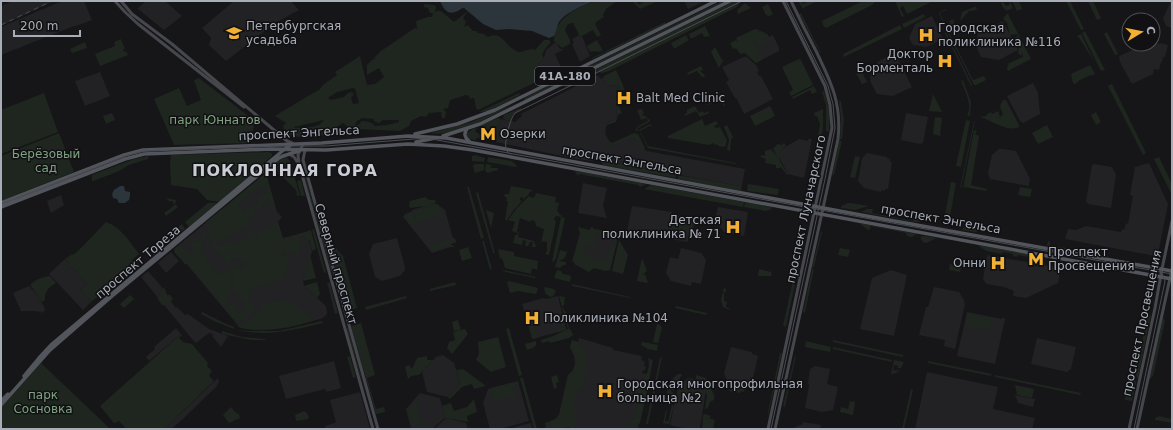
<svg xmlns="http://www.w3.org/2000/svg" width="1173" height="430" viewBox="0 0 1173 430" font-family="'DejaVu Sans',sans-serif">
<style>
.built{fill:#222225}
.green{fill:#1e261f;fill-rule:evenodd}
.water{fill:#2c353c}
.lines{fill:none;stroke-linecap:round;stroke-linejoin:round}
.secondary{stroke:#45474d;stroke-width:3}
.primary{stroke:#53555c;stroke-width:3.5}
.tram{stroke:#4a4c52;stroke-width:1}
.rail{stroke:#4a4c52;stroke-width:1;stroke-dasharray:5 4;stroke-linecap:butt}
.labels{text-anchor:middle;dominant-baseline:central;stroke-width:3;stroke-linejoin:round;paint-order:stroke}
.shield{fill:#111113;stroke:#7b7e86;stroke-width:1}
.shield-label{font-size:11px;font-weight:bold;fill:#a8adb8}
.poi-label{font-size:12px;fill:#a8adb8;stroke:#111113;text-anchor:start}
.park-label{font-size:12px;fill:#7fa381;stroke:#111113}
.street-label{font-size:12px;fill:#a8adb8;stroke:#111113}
.district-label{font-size:16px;font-weight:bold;letter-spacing:1px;fill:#c9ccd4;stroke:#111113}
</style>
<rect width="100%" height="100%" fill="#161618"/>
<path class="built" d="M13,1h41l-53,25v-20z
M62,1h22l8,19 -16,6h-2l-73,29v-28z
M146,1h19l17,15 -18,14 -26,-21v-1z
M234,1h57l8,9 -24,13 -49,38 -15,-14 -2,-2 2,-7 -9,-10z
M684,1h16l1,2 -13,6z
M1171,1h1v27l-6,-2 -3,-8z
M932,16l11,23 -17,8 -13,-2 -4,-7 6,-14z
M1003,21l15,29 -19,10 -18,-3 -6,-12 3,-12z
M767,34l2,3 4,-2 6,13v3l-23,12 -10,-9 6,-14z
M579,35l1,2 2,-1 8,20 -10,6 -8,-18 2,-1 -2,-4z
M556,42l4,7h2l1,1 -8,4 7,16 -16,7 -8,-13 6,-6 2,-8z
M1153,42l6,2 1,-1 8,2 -3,12h-2l-1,5h-1l-2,8 -5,-1 -1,5 -21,10 -12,-22 -1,-6 27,-12h7z
M895,53l17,34 -19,9 -16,-2 -6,-11 -1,-5 2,-9 7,-8z
M744,57h3l9,8 3,6 -2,1 2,4h2l12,23 -29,15 -7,-15 -2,-1 -9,-16 3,-2 -7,-13z
M100,72l10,24 -25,10 -10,-25z
M598,75l3,4 2,-1 4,7 13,2 -4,31 -12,6v7l5,11 7,1 16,-8 8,4 5,11 2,1 98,18 -3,16 -2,1 -114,-21 -1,-2 -4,1 -21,-3 -2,-1v-1l-6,2 -16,-2 -99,-21 1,-4 7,-2 13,-5 2,-8 15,3 7,-6 -1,-2z
M1033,83l5,10 2,21 -17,9 -3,-2 -13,-25z
M906,113l22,4 -5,26 -3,1 -19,-4z
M799,139l9,2v-2h4l-8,39 -16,-4 -9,-17v-5l3,-3z
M999,149h4l13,2 14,28 -1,7 -39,-7 -2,-6 4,-18z
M867,153l20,4v1l3,1v2l2,1 -4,27h-3v2l-3,-1 -1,2 -17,-4 -6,-7 4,-23z
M1149,163l19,41 -10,50 -3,2 -90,-17 3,-10 8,1 10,-4 35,6 1,-3 2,1 2,-7 2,1 5,-28 -3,-1 5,-28z
M1094,164l18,3 4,8 -5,33 -23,-4 -2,-3 6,-36z
M266,173l11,39 5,5 -4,5 5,16 23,-6 6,20 -9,29 1,5 22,20 1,8 -4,4 -10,3 -73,7 -66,-79z
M583,183l24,5 -4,18 4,12 -29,-5z
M61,195l3,10 -13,8 -4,-12z
M435,203l10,7 9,32 -3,1v4l-19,6 -24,-30 6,-5 -2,-8z
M632,206l40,6v2l23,5 -3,16h-3l-1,7 -61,-10z
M718,207l30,5 -4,24 -20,-4 -8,-11 2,-2 -2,-3z
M595,229l18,4 4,8 -7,29 -33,-9 5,-28 12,2z
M397,238l8,29v3l-5,6 -18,5 -7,-4 -6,-23 4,-10z
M681,248l20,5 5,7 -5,24 -9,-2 -1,4 -20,-5 -5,-8 4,-16 8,2z
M171,252l8,9 -13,12 -8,-10z
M987,255l74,13 -3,15 -32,15 -13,-2 1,-5 -10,-4 -17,-3 -2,-2 -2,-3z
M65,259l22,25 -6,6 10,12 -8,8 -34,-36z
M891,270l16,5 -13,61 -34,-7 12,-51z
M148,271l13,15 14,21 3,1 7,7 3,-1 21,15 19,7 -7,11 -9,-11 1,-1 -1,-2 -1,1 -2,-1 -13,10 -4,-4 -51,-62z
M29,286l10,11 5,10 1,3 -3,3 -2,-2 -1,1 -2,-1h-16l-8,-18z
M934,287l25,5 5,8v3l1,1 -10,45 -11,-3 1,-6 -26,-5 7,-28h2z
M558,296l8,34 -34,9 -10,-35 21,-6 3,1z
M967,312l35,7 1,-2 2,2 -10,45 -38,-8z
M176,328l5,6 -32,27 -3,-4 9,-8 -1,-2z
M579,338l34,10v2l29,6 -1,3 4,3 -1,4 2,1 -1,4 -2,-1 -1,3 8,2 -12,54h-68l-1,-2 -9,2h-14l-1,-6 11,-4 3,-4 9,-40 5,-4 2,-8 -1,-7 -4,-9 2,-7 6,2z
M1037,338l39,9 -5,22 -4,3 -36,-8z
M731,347l21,5v2l6,2 -7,31 -23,-4 -4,-10z
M443,355l11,8 6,21 -12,13 -21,-5 -5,-20 14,-15z
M334,361l7,27 -15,4 -1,-3 -39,10 -7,-23z
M815,366l15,3 -3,15 11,3 -5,23 -11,2 -17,-4 4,-22 -1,-4 2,-13z
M927,372l71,15 -5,22 42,9 -3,11h-117z
M218,378l1,4 -3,5 -32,31 -13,11h-7z
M688,378l14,2 4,10 -6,38 -2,1h-11l-17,-4 8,-37z
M518,381l11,40 -29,8h-10l-7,-26 5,-14z
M360,392l10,37h-44l-1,-3 10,-3 1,-1 -6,-22z
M420,393l20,5 5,20 -13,11 -21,-1 -5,-19z
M1015,395l20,4 -2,8 -15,-4z
M446,418l20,5 2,6h-34z
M803,422l18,3 -1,4h-29l12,-5z
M531,423l1,6h-23l21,-6z"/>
<path class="green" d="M593,1h24l-11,8 -3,6 1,2 -8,5 -1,2 6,11 -4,2 -4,-7 -13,7 -7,-14h-2l-4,2 -2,5 5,10v4l-8,4 -8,-7c1,-24 21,-31 39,-40z
M632,1h4l3,4 5,-4 12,1 -16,7z
M722,1h3l-200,99 -1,-2z
M734,1h7l-4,6 -128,64 -7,2 -7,-2v-1z
M798,1h4l1,3 6,-3h8l-12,6 -2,2z
M863,1l12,1 -3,3 -46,23 -3,-3 -1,-4z
M895,1h38l-26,13 -4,-8 -3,2 4,8 -2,1z
M1012,1h7l3,8 -5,2z
M1066,1h4l14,28 -3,1z
M1088,1h5l8,17 -4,2z
M1003,2l3,4 3,-1 1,-3 3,6 -6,3c-3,-2 -5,-4 -6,-8z
M745,3l6,5 -13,6 -1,-4z
M424,4l10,1 2,2 -1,5 4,-2 1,2 1,-1 13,11 14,-11 -5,7 3,4 -2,5 4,-2 5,6h4l1,2 6,1 4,3c15,-8 19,14 32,15 3,0 8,-3 12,-3l3,1 9,-10h5l2,2 -6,7 -3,6 2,3 -6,6 8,13 -68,33 -2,-2 -2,-10 -4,1 -1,-3 -3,-1 -16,5 -2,8 -5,1 3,3 -1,6h-3l-1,-6 -12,1 -3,4 -5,-1 -10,5 -2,5 -9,5 -42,-2 -2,-1 -5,7 -13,1v-2l2,-2 9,-1 2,-2 -8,-6 -6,4 -4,9h-2l-1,-3c-4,0 -6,2 -9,3 -10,1 -36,5 -38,-10l3,-3 -11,-7 33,-20 11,-6 4,-5 14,-10 -2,-3 25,-16 7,29 8,-1 9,-7 -5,-9 -12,7v-10l5,-5 3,-1 -1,-1 7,-7 34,-23 2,1 -1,-8 12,-4h4l1,-4h-3l-2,-5 -4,-1zM353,88l2,1 4,14 -6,1 -2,-6 3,-4 -3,-2 -3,1 -4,4 -13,3 -3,-2 9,-6zM362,118l12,1v2l5,2 4,-3h16v2l-12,3 -12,1c-3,-4 -8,-5 -13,-5l-4,4h-3l2,-4zM324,120c-6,9 -19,7 -29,8l-1,-1z
M768,4l5,10 -4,2 -3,-1 -4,-8z
M974,7h2l1,3 -8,1 -9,10 2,-9z
M945,9l1,1 -6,3 5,12 5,-2 -1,-2 4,-2 2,6 -9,5 -7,-17z
M801,13l20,40h-1l-21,-39z
M1008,13h2l-2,1 23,45 -23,12 -1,-2 2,-6 14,-6v-2l-1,-2 -1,3 -3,-3 2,-11 -2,2 -3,-2 -2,-4 5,-2 -1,-2 -7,1 -3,-12 -3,-3v-3z
M924,14l1,3 -21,11 -2,-4z
M665,22l1,2 -74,35v-1z
M900,25l2,4 -58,28 -1,-3z
M705,26l5,10 -6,1 -2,-4 -9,5h-3l-1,-4z
M954,28l2,6h-1l-2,-3 -4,2 24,47 11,-4 2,4 -10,5h-2l-27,-54z
M755,29l5,1 -2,2 3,-1 6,3 2,3 -3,1v5l-6,3 1,3 -1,1 -5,-11 -2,1 10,19 -7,4 -11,-10 -5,1 -4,-6 -3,1 -3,-6 6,-3 2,2 -2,-4z
M1085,31l20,39 -4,1 -19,-38z
M946,32l26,53 -1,1 -26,-53z
M1107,32l11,22 -3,1 -11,-21z
M1081,34l14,29 -15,-24 -3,-3z
M686,35l3,5 -15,9 -3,-6z
M121,39l4,10h-2l1,3 2,-1 2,4 -28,11 -5,-12 20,-8 -1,-4z
M597,40l6,11c-5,2 -8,-1 -13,1l-3,-6z
M85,42l2,6 -15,5 -2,-4z
M715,47l7,13 2,-1 -5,9 -8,-16z
M799,59l2,1 12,25 -22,11 -2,-4 4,-2 -11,-23z
M1090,65l5,9 -4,2v-1l-13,6v1l-3,2 -2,-1 -2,-9z
M701,66l2,4 -3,1 5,4 -1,2h-2l-5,-6 -9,4 -1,-2z
M616,70l7,15 1,5 -3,2 -2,15 3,6 -4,2 -2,7 -9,3c-4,7 0,12 4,18v5l-8,-3 1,-3 6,2 -6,-13v-7l12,-6 4,-31 -13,-2 -4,-7 1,-2z
M861,70l6,12 -5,2 -6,-11z
M588,73l6,1 -26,13 -4,-1 1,-1z
M199,78l56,43 -5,22 -76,2 -20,-46 25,-11 8,18 14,-6 -7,-20z
M963,80l8,22 -1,14 -3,-1c6,-9 -2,-24 -6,-34z
M1112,84l34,69 -3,2 -35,-69z
M814,86l3,6 -5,2 -2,-4 -17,9 -1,-2z
M824,91l6,21 -1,20 -3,-1v-26l-4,-13z
M44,93l14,39 -57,22v-44z
M519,93l1,2c-10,5 -31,18 -41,17z
M720,94l5,11 -1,1 -4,-7 -12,6v-3l4,-2 -1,-2z
M933,94l9,18 -13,-1z
M839,100l2,1 3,19 -2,19h-2l1,-19z
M1003,100h3l13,25v2c-11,6 -28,-7 -39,-10l6,-1 1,-2 4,-2 1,2 6,-3 2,6 -4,2 7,-4 -3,-9z
M516,103c-24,12 -58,35 -86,30l41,-11z
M695,106l4,7 3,-2 2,2 5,-2v2l-9,4 -4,-6 -11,5 -1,-1 3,-2v-3z
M770,106l5,10 -20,10 -5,-10z
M521,108v2l-8,5 -3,6 -7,-2 1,-4z
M642,109l2,4 -2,1 1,2 1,-1 6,5 -1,2 -10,5 -2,4h-2l3,-5 10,-5 -1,-3 -6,2 -4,-10z
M823,109v19l-2,10 -3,-1 2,-13 -3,-8h-2l-1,-3z
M1096,112l5,10 -5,3 -5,-10z
M112,113l3,7 -9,4 -3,-8z
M935,117l7,1 -2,18 -7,-2z
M498,118l2,1 -2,8 -18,6 1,-8z
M702,119l3,7 11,-5 2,3 -4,2v1l3,1 3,-1 7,13 -2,7 -7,-1 -1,-2 -3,1 -1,-2 -4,2 -41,-7v-2z
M966,120l4,1 -9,46 -5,-1z
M974,121h1l-14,67h-1z
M650,124l3,3 -4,-1 -9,5 8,15 88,17v1l-88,-16 -9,-18z
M727,125l6,12 -2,3 -1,11 -3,-1 2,-10 -5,-13z
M1047,125l6,12 -15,7 -6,-11z
M475,128l3,1h-2l-1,3 3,1c1,3 0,5 -3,7l-7,-1 -2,-6z
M974,130l3,1 -2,3 4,2 -8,49 16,4 -1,2 -22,-4 -1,2z
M59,133l15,39 -73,29v-45z
M634,133l4,1 7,14 -5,1 -5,-11 -3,-1 -19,9 1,-4z
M839,141h3l-8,34h-2z
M784,143l2,3c-14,8 -4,18 2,28l-1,1 -6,-8 -1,1h-4v-3l-11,-2 1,-4 -5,-2v-2l4,1v-5l6,-2 6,7 -4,-8 3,-2 1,-2 4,1z
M268,152l4,1v3l-53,46 -12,-2 -10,-11 -26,-4 -1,-22 1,-8z
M475,155l10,3 -1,4 -12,-1v-5z
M149,156l-1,3 -19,6 -12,7 -24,9h-1v-6l42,-16z
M855,156l5,1 -5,21 -5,-1z
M286,157l4,4 10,35 -4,-1 1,-2 -1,-3 -20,-20 -2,1 3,4 -3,2 -4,-9 12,-10z
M488,157l24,4 5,5 -2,1 -28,-5z
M1159,157l12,25 1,10 -1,1 -17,-34z
M601,161l20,3v-1h4l1,2 50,9v4l-73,-13z
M817,163l2,12 -2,6 -4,-2z
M475,164h9v6l-9,3 -2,-7z
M486,164l6,1 -2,3h8v2l-11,3 -2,-3z
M300,165h2l30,105 -1,2z
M575,172l1,-1 70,13 -6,3 -2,-2 -59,-11 -1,2z
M266,173l10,36h-5l-4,-3 3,-6 -2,-1 -7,9 -9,7 -4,10 -27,16 -2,1 -6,-3 -5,3 -5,-2 -2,-5 3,-1 3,4 5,-3 -7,-12zM261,186l7,7 -4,3 -3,-1h-2l-1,2 1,6 -5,6 -3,-4h-3l-2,6 -2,1 -6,-6 1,-3z
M678,175l62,11 1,-2 1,1 -1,6 -63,-12z
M301,180l4,16h-4l-4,-15z
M951,182l5,1 -6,33 -5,-1z
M748,184l31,5 -1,6 -31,-4z
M651,185l93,17 -1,5 -99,-18z
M511,186l22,4 -4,3v1l-6,6v-3l-3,1v2l2,1 -7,8h-2l1,1 -7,10h-2l3,-19h-2l1,-3 -3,-2 1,-2h4z
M467,187h2l15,51 -3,1z
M1020,187l12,2 -2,8 -12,-2z
M478,192l17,61h-2l-17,-60z
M536,193l20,4 -1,5 4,1 -2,8 2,1v2l3,2v1l3,1 -9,41 -3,3 -1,-1 9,-44 -5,-1 -2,3 2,3 -7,33 -4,-1 2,-3v-9l-4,-1 -2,3 3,-15 -8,-3 -1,-5 -4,-1v2l-11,-4 -3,13 2,2 -1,4 16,4 2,6h-4l1,-5h-3l-2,4h-3l1,-5 -3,-1 -1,5 -9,-2 2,-8h2l1,-2 -6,-2 3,-9 -7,-2 9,-12 12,-12 4,2 2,-2z
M425,197l4,3h6l1,2 -9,4 -17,2 -1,-3 1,-4z
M166,198l10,2 -1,4 3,3 -12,9 -2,-3 11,-8 -3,-4h-3z
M745,202l27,5v1l-2,2 -5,1 -21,-4z
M208,203h9l-28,24 -4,-5z
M848,203h2l19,3 -14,4 -14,-2v-2z
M438,204l4,12 -25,7 -3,-12z
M867,209h6l-1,4 41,8 1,-4 6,5h-6l-53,-10z
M486,210l8,3 -3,15z
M413,211l3,13 -6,1 -7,-8 2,-3z
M670,217l24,4 -2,12 -24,-4z
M279,220l-1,2 5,17 28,-9 5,19 -4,2 -3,-11 -3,-1 -2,-3 -4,1 1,16 -5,1 -13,-3 -1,4 3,1 2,-2 2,1 -5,22 -2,3 -35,12 4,13 4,2v3l-10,9 -8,4 -12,-15 3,-4c7,0 8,6 11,10l8,-8 -14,-16 -1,-19 -2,-5 3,-1 8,4 3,-1 2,-5 -11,-5 -5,3 2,2 -4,1 -17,-20 3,-2 4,4 12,-5 8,5 3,-3v-2l8,-4 -2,-6 2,-3 7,7 8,-5 1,-4 3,1z
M106,222c15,5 24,20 33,32l-7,6 4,5 -45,37 -10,-12 6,-6 -16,-18 -6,5 -2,-2 6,-6 -4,-4 7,-5 1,1 9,-8z
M859,223l58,11 -5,3 -5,-1 -1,-3 -35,-7 -1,3 -2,1z
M182,224l3,5 -17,14 -4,-4z
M967,224l19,3v2l-10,3 -14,-2z
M578,227l12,3 1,-3 3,1v2l1,-1 9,2 -1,2h-6l-2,11 -3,2h-8l1,7 8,3v3l13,1 3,-11 4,-2 1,-9 -6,-3 1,-2h4l4,8 -7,29 -4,1 -12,-3 -5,4 -15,-8 1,-2h-3l8,-29z
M314,229l12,43 -2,1 -12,-43z
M821,231l1,1 -8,35h-2z
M802,235l3,1 -8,41 -3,-2z
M924,236l13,2 -11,5 -3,-1 -3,-5z
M327,238l16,18 14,52 -10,3z
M454,238l3,4 -6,2 1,2 2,-1v2h-4l-1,-3 -6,4 -9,3 -6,-6z
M162,240l3,5 -11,10 3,-12z
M196,240l6,3 2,3 -4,3v3l18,22 3,1 5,-5h3c4,12 3,28 -6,36l-35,-42h-3l-11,-12 1,-3 6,-4 8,9 5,-4 -3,-6z
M619,240l9,15 -5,19 -11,-3z
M482,241h2l8,28 -2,1z
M1048,241l2,1v3l43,8 1,2 -47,-8z
M978,245l65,11 -1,6v-3l-5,-1 -1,2 -1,-2 -17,-3 -1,2 -4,-1v-2l-10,-2 -1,2c-9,-2 -18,-2 -24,-9z
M468,247l4,11 -10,3 -3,-11z
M840,248l10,2 -2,7 -10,-2z
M498,249l16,3v4l24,5 -1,9 -5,-2 -1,6 -26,-6 -3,-10 -2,1z
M560,250l7,2 -2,6 -6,3 7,1v3h-3l-3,3 -5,-1z
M310,255l6,23 -13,3z
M642,258l5,13 -5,4 3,-1 3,9 -11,-2z
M950,264l11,2 -1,6 -11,-2z
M759,269l12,3 1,4h-14z
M812,269h2l-9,44 -2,-1 1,-5z
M503,270l33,7 -1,1 -29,-6 -3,-1z
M557,270l4,1 2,3 6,1 2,2 -1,5 -16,-4z
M50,276l6,7c-7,4 -12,9 -11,17l-3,2 -3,-5 -9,-12c6,-6 12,-8 20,-9z
M793,280h3l-10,47 -3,-1z
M509,281l29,7 -2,6 -18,-3 -8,2 -3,-11z
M317,282l3,12 -3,4 -13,-12z
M327,282l3,1 8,30 -3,1z
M455,282l1,3 -26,6v-2z
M572,284l58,13v1l-58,-12z
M164,287l3,8h3l3,4 -5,6h-6l-5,-7 4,-3v-4z
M544,287l10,2 2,3 -3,4 -3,1 -5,-4z
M724,288l2,1v2l-2,2v8l3,1 -1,5 3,1 1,2 -7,-3 -2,-7 2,-7h1l-1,-1z
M130,295l4,4 -10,9 -4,-4z
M406,296l1,2 -41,12 -1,-3z
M559,296l6,1 -1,8 -2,1 4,7 3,16 2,1 2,5 -4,3 -19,5 -1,-2 -7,2 -1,-3 15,-5 1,-1 11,-5z
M284,298l4,1 24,20 1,2c-24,7 -48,12 -73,7v-1l18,-15 3,-7c6,0 17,-5 23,-7z
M676,306l31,7 -1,2 -31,-7z
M202,312l22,11 10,4v2l-18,-7 -15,-8z
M968,313l24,5 -2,13 -25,-5z
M1151,314l-13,64h-1l-2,-6 12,-52z
M563,317l2,9h-2v-5h-2v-2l-8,2v3l3,5 10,-2v2l-11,3 -3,-12z
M1163,317l2,4 -12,55 -4,4z
M458,320l3,10 -7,1 -2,-9z
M322,321l1,2c-29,7 -56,14 -86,7l12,1h30z
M361,323l14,52 -8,3 9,31 8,-2 1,5 -9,2 -25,-88z
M657,324l3,1 2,3 -4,15 -5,-1z
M535,325l3,10h1l1,2 -7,2 -4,-13z
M348,328l16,59v1l-18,-59z
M509,328l13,47 -3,1 -13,-47z
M465,329l3,5 -16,20 -5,-6 2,-6 6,-2 -2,-8z
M222,331l20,6 23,2 1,1h-15l-29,-6z
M181,334l1,1 -3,3 4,4 9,2 16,19 -1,3 5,5 -3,5 5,5 -50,48h-38l-7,-8 -4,2 -2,-1 -13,-16z
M498,337l8,30 -15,5 -15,-12 3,-6 -1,-12z
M572,340l6,2 1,5 8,2 1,3 -2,12 1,1 -4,20 -1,3 -5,2 -4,17 4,5 -3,17h-4l-1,-2 -15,2 -5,-7 6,-3 4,-4 9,-40c11,-9 8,-17 2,-28z
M833,340l70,15v2l-70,-15z
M536,341v4l-3,3 -6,2 -2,-6z
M806,341l25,6 -1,5 -25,-5z
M642,342l16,3 -1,6 -9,-2 -7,-4z
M833,347l59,13v2l-59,-13z
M780,353h2l-14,63v-4z
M795,355l1,1 -11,51 -2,-1z
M350,356l6,21 -3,1 -6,-21z
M427,356v4h6l-14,15 -8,1 -3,3 -3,-12 4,-2 3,4 5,-11z
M662,357l-14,67h-2l14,-66z
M648,358l5,2 -4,20 -6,-1c5,-6 7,-13 5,-21z
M894,360l10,2 -3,6h-3v-2l-4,-1 -1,5 4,1 1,-2 1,2 -3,2 -5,1z
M928,361l64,13 -1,2 -63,-13z
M41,363l61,58 8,8h-109v-21z
M463,369l23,17 -12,3 -2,-5 -10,3 -12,12 -2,-2 12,-13 -4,-14z
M1131,373l2,1 3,8 -4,19 -7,-1z
M678,374h3l1,1 -6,9 -2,7 -4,-1 6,5 -1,4 -5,5 -5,-1c3,-13 2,-21 13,-29z
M557,375l2,7 -3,1 1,5 -3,1 -3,-12z
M696,375l10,3 8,17v5l-4,2 -2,6 -3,1 2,-13 -5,-14 -6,-3z
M995,375l86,18 -1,2 -85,-18z
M520,378h3l14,51h-3z
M688,378l3,5 -6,4 18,4 -2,10 -19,-3 2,-9 -4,6 -3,-1 1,-6z
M641,381l8,1 -9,41 -5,1 -2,5h-4l2,-8 3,-4 5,-15 -3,-3z
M515,382l3,13 -24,6 -3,-13z
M1015,385l19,4 -2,9 -15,-3z
M730,386l15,2 -1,4 -3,-1 -1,2 -11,-2z
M911,389l2,1 -9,39h-2z
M418,399l1,2 -3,3 4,7 -1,9 4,4 -2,2h-8l-4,-17z
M474,399l3,13 -10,4 1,6 -23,-4 -3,-12 9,-3 3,8 13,-4z
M850,401l5,1 -2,13 -13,-3 1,-5 7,2z
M672,405l2,1 -5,18 -6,-1 3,-13h1l-2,11 3,1z
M231,407l5,6 3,1 1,4 -11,5 -6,-8z
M304,411l3,2 2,5 -1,1 -11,2 -1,-1 -1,-5z
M705,414l6,2 -2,2 6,2 -2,9h-11l1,-14z
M1159,416l13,3v4l-17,-3 1,-3h3z"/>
<path class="water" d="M440,1h153c-10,5 -30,12 -35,23 -1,4 -2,8 -4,12l-5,2 -17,-7 -23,-2 -13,1 -13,-6 -19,-16c-4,0 -4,3 -9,4 -8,3 -12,-4 -15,-11z
M120,186h4l1,5 5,1v4l-1,4 -4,3h-6l-2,-4 -4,-1 -1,-4 2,-4z"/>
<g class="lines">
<path class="secondary" d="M115,1l10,11 13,12 106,83
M121,1l11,13 40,30 115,97 5,2
M303,144l-5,11 1,9 74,265
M305,150l-2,10 75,269
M289,154l5,3 4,6
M768,429l64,-301 -2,-23 -5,-19 -42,-85
M775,429l63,-290c4,-35 -7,-57 -22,-88 -9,-17 -17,-33 -25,-50
M1129,429l26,-121 7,-39 10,-48
M1137,429l35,-160"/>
<path class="primary" d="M467,129c-4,5 -2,9 3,13
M415,134l42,-10 38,-14 221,-109
M443,136l37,-12 250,-123
M416,142l19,-4
M1,203l123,-48 19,-5 179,-7 86,-7 38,2 415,77 311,56
M1,207l124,-48 19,-5 126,-5 56,1 82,-6 36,2 29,4 699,129
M24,376l15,-18 13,-14 234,-196 5,-3
M1,401l7,-7
M1,405l48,-54 62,-54 168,-139 4,-2 16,-5"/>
<path class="tram" d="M511,154c-3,-1 -4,-2 -5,-5 -2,-6 4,-31 9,-36l227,-112
M1,204l124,-48 18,-5 133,-5h50l100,-8 746,136
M771,429l54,-250 10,-51 -2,-24 -5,-18 -42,-85
M1134,429l31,-148 -3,-8 -5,-2"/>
<path class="rail" d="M1,25l51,-24"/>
</g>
<defs>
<symbol id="university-bare" viewBox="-9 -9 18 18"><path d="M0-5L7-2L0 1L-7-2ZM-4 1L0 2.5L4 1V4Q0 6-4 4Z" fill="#f2b134" stroke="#111113" stroke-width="2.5" paint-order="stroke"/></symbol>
<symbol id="hospital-bare" viewBox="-9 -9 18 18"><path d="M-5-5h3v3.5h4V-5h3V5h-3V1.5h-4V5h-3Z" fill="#f2b134" stroke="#111113" stroke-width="2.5" paint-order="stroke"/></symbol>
<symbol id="metro-bare" viewBox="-9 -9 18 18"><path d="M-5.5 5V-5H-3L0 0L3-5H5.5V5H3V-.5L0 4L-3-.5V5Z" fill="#f2b134" stroke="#111113" stroke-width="2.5" paint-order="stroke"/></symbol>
</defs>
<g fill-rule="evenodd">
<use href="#university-bare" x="223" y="22" width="22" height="22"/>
<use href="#hospital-bare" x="915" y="24" width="22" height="22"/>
<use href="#hospital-bare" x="934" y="50" width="22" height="22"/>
<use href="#hospital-bare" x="613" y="87" width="22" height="22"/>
<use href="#metro-bare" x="477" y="123" width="22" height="22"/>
<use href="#hospital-bare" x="722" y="216" width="22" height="22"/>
<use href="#metro-bare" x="1025" y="248" width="22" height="22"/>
<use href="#hospital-bare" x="987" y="252" width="22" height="22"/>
<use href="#hospital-bare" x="521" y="307" width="22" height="22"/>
<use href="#hospital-bare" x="594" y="380" width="22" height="22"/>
</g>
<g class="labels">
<rect class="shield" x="535" y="67" width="60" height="18" rx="3"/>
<g class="shield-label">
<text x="565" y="76">41А-180</text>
</g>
<g class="poi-label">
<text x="246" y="26">Петербургская<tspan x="246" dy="14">усадьба</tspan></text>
<text x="938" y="28">Городская<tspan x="938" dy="14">поликлиника №116</tspan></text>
<text x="933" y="54" text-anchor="end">Доктор<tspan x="933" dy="14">Борменталь</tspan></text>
<text x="636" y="98">Balt Med Clinic</text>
<text x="500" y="134">Озерки</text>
<text x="721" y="220" text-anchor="end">Детская<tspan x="721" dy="14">поликлиника № 71</tspan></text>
<text x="1048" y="252">Проспект<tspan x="1048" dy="14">Просвещения</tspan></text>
<text x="986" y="263" text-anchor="end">Онни</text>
<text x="544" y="318">Поликлиника №104</text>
<text x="617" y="384">Городская многопрофильная<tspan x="617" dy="14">больница №2</tspan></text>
</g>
<g class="park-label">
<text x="215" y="120">парк Юннатов</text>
<text x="46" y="154">Берёзовый<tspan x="46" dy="14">сад</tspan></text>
<text x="43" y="395">парк<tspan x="43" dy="14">Сосновка</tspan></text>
</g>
<g class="street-label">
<text transform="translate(299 133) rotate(-3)">проспект Энгельса</text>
<text transform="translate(622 160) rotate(10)">проспект Энгельса</text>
<text transform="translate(806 209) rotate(-78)">проспект Луначарского</text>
<text transform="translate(941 219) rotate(10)">проспект Энгельса</text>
<text transform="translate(138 262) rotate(-40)">проспект Тореза</text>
<text transform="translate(336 264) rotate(74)">Северный проспект</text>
<text transform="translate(1142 323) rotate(-78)">проспект Просвещения</text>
</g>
<g class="district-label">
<text x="285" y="170">ПОКЛОННАЯ ГОРА</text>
</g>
</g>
<rect width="1173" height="430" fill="none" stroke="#a8adb8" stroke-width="4"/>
<g transform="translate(1141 32) rotate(80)"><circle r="19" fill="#111113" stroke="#4d4f55"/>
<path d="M0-3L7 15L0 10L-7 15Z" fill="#f2b134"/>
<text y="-6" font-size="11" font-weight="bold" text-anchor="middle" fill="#a8adb8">С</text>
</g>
<path d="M14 30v6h66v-6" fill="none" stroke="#a8adb8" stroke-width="2"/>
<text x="20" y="30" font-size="12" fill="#a8adb8" stroke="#111113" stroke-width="3" paint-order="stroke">200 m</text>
</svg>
